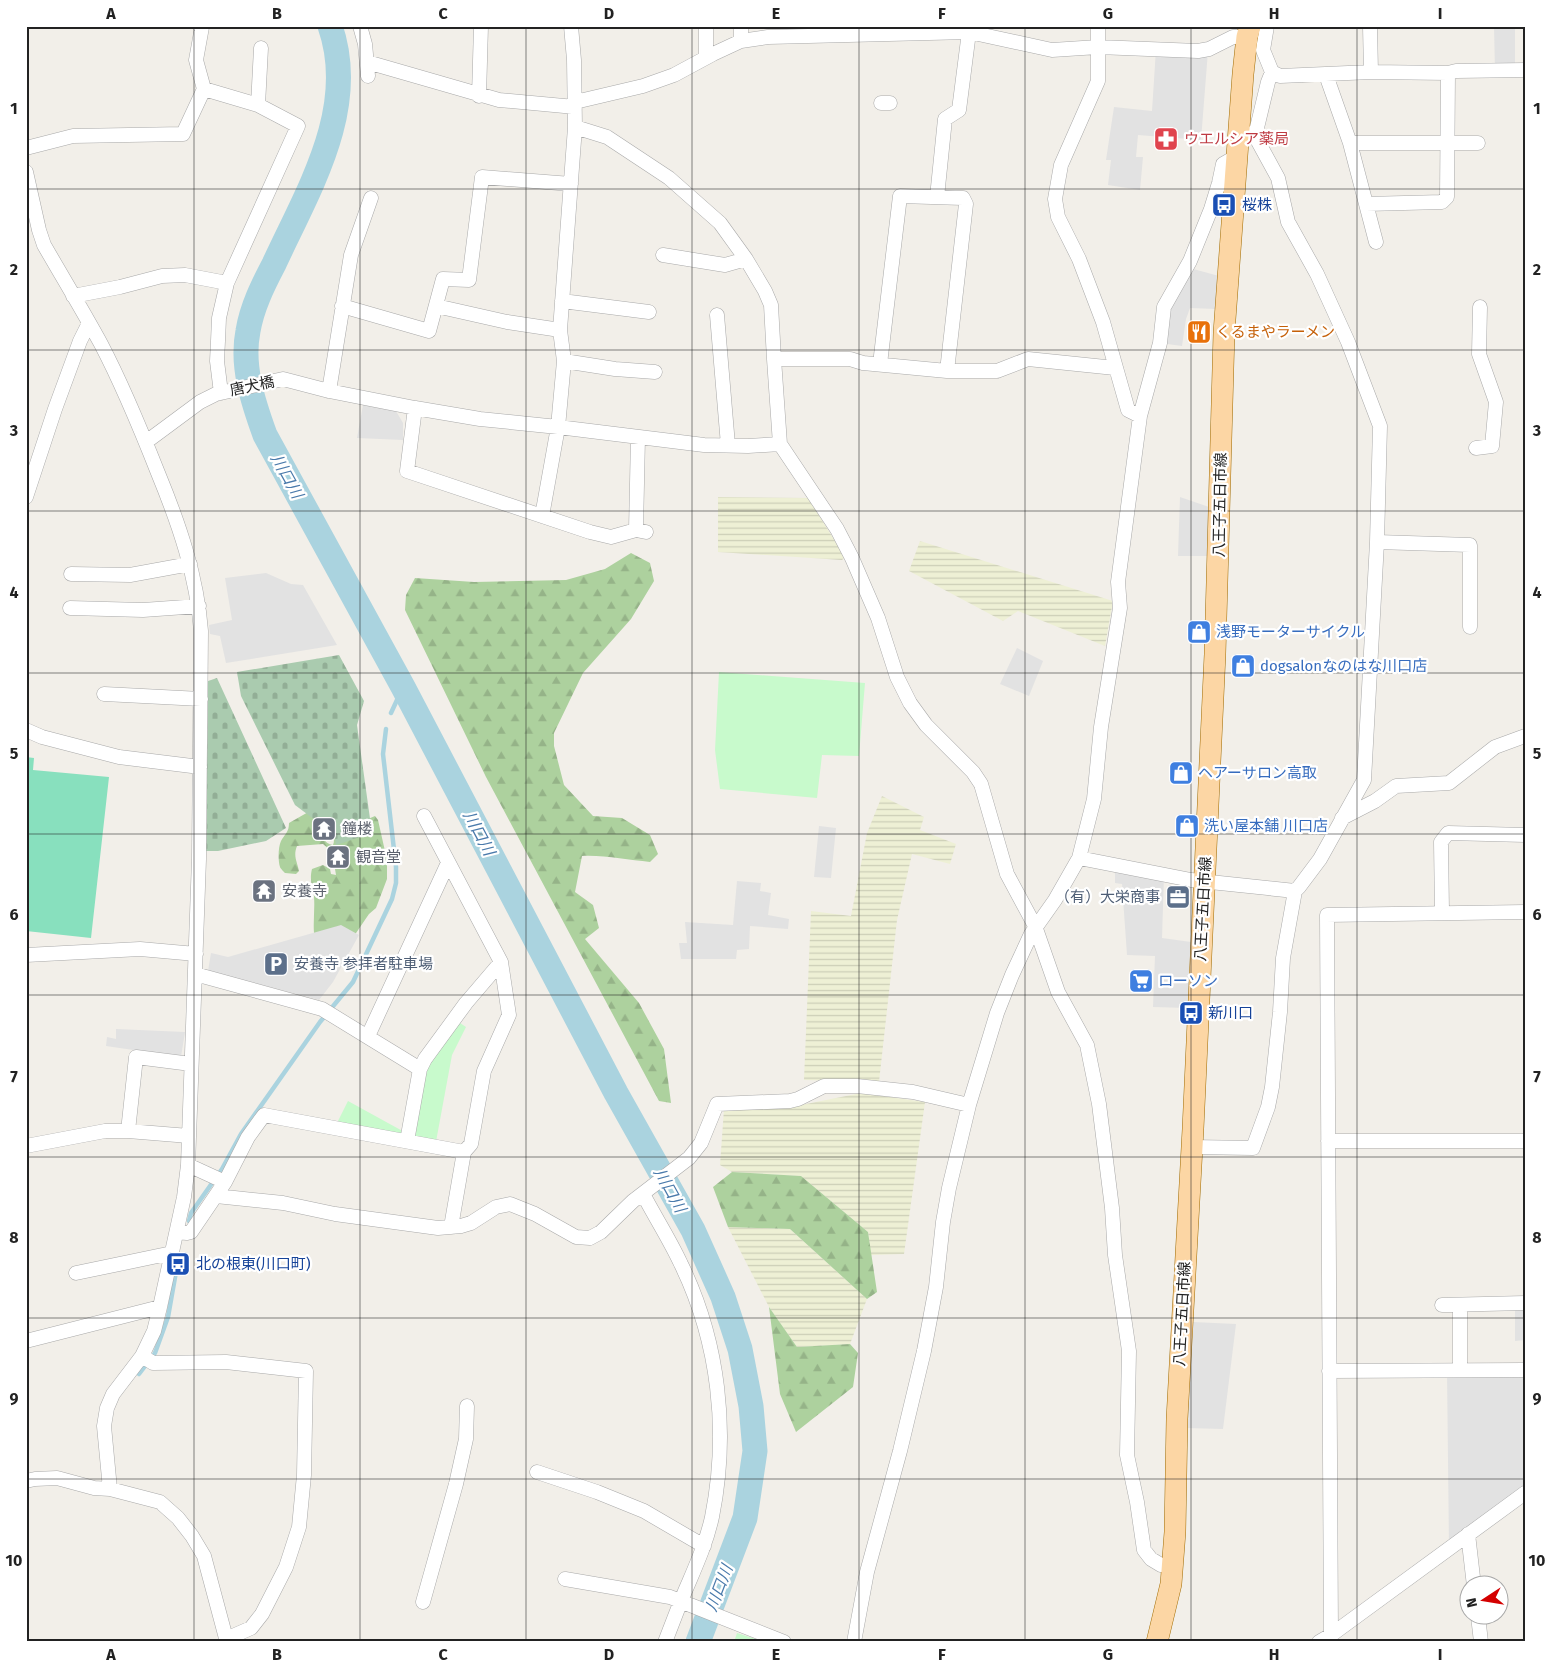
<svg xmlns="http://www.w3.org/2000/svg" width="1551" height="1668" viewBox="0 0 1551 1668" font-family="'Fira Sans','Noto Sans JP',sans-serif">
<style>
.farmland{fill:url(#farmland-rules)}
.forest{fill:url(#forest-firs);fill-rule:evenodd}
.cemetery{fill:url(#cemetery-stones)}
.park{fill:#c8facc}
.pitch{fill:#88e0be}
.parking{fill:#e2e2e2}
.lines{fill:none;stroke-linecap:round;stroke-linejoin:round}
.stream{stroke:#aad3df;stroke-width:4.5}
.river{stroke:#aad3df;stroke-width:25}
.street-casing{stroke:#a9a9a9;stroke-width:15}
.primary-casing{stroke:#a06b00;stroke-width:22}
.street{stroke:#fff;stroke-width:14}
.primary{stroke:#fcd6a4;stroke-width:21}
.grid{fill:none;stroke:#222;stroke-width:1;stroke-opacity:0.55}
.labels{text-anchor:middle;dominant-baseline:central;stroke-width:4.5;stroke-linejoin:round;paint-order:stroke}
.health-label{font-size:15px;fill:#be3a42;stroke:#fff;text-anchor:start}
.transit-label{font-size:15px;fill:#164399;stroke:#fff;text-anchor:start}
.food-label{font-size:15px;fill:#c56008;stroke:#fff;text-anchor:start}
.street-label{font-size:15px;fill:#222;stroke:#fff}
.shop-label{font-size:15px;fill:#366cbe;stroke:#fff;text-anchor:start}
.worship-label{font-size:15px;fill:#5b616d;stroke:#fff;text-anchor:start}
.service-label{font-size:15px;fill:#4e5e75;stroke:#fff;text-anchor:end}
.water-label{font-size:16px;font-style:italic;fill:#4a7aab;stroke:#fff}
.neatline{fill:none;stroke:#222;stroke-width:2}
.grid-label{font-size:16px;text-anchor:middle;font-weight:bold;fill:#222}
</style>
<defs>
<pattern id="farmland-rules" width="6" height="5" patternUnits="userSpaceOnUse" patternTransform="scale(1.25)"><rect width="6" height="5" fill="#eef0d5"/><path d="M0 2.5h6" fill="none" stroke="#ccceb7"/></pattern>
<pattern id="forest-firs" width="22" height="20" patternUnits="userSpaceOnUse" patternTransform="scale(1.25)"><rect width="22" height="20" fill="#add19e"/><path d="M5 1l3.5 6h-7zM16 11l3.5 6h-7z" fill="#95b388"/></pattern>
<pattern id="cemetery-stones" width="16" height="16" patternUnits="userSpaceOnUse" patternTransform="scale(1.25)"><rect width="16" height="16" fill="#aacbaf"/><path d="M2 7V4a2 2 0 0 1 4 0v3zM10 15v-3a2 2 0 0 1 4 0v3z" fill="#92ae96"/></pattern>
</defs>
<rect width="100%" height="100%" fill="#f2efe9"/>
<path class="farmland" d="M718,497l90,1 37,59 -3,3 -124,-8z
M920,541l193,60 -8,45 -87,-35 -15,10 -94,-50z
M882,796l42,21 -4,13 36,14 -6,20 -38,-10 -15,66 -18,162 -75,-2 7,-169 40,5 16,-83z
M861,1093l64,9 -21,152 -33,1 -3,-23 -67,-56 -69,-4 -12,-7 4,-56 72,-3z
M728,1227l62,2 77,70 -17,45 -53,3 -28,-40z"/>
<path class="forest" d="M631,553l19,10 4,18 -23,38 -48,54 -29,60v13l10,39 29,31 29,2 28,17 8,19 -8,8c-22,-2 -45,-7 -68,-6l-7,36 18,13 6,23 -14,11 54,64 25,46 7,54 -12,-2 -173,-324 -81,-167 1,-15 9,-17 59,4 92,-2 39,-11z
M310,811l58,8 7,-3 3,4 9,40v19l-11,29 -7,6 -15,22 -40,-3c-1,-12 1,-24 0,-36 -1,-11 -5,-16 -2,-28l11,-4 7,4 1,5 5,1 -2,-12 12,-4 -1,-5 -9,-4 -5,1 -8,-7 -26,2c-4,10 0,15 2,25l-3,3 -11,-1c-1,-1 -5,-5 -5,-6 -2,-6 -2,-20 1,-26 4,-7 8,-9 8,-18zM325,823c7,4 11,15 8,22 -9,-1 -11,-9 -13,-17l2,-4z
M732,1172l69,4 67,56 9,60 -10,7 -77,-70 -62,-2 -15,-40z
M769,1307l28,40 53,-3 8,9 -5,34 -57,45 -16,-38z"/>
<path class="cemetery" d="M339,655l25,46 -7,24 15,108 -36,12 -4,-24 -13,2 -24,-18 -54,-109 -4,-24z
M217,678l69,150 -20,13 -48,10h-12l2,-170z"/>
<path class="park" d="M719,672l146,11 -6,73 -37,-1 -5,43 -97,-9 -5,-39z
M454,1019l12,8 -14,28 -17,92 -101,-18 14,-28 60,33 12,-65z
M737,1633l22,7v2h-25z"/>
<path class="pitch" d="M26,757l8,1 -1,12 76,7 -18,161 -65,-7z"/>
<path class="parking" d="M1494,26h21v44l-20,1z
M1156,49l52,2 -7,89 -63,-5 -2,22h7l-3,33 -32,-5 3,-25h-5l8,-53 38,4z
M1186,267l33,9 -3,33 -26,-1 -4,11 -4,27 -22,-3 4,-36z
M363,405l33,6 7,12v17l-46,-2z
M1180,497l29,10 -2,49h-29z
M266,573l25,11 12,1 34,60 -111,18 -6,-27 -10,-2 -1,-9 23,-5 -7,-42z
M1017,648l26,13 -14,35 -29,-12z
M819,826l17,2 -5,50 -17,-1z
M1115,865l49,10 -2,63 29,4 -3,66 -35,-1 2,-51 -28,-1 -5,-71 -7,-1z
M737,881l24,2 -1,8 11,2 -3,22 21,4 -1,10 -38,-3 -1,23 -12,1 -1,9h-55l-2,-16h8l-2,-21 48,3z
M341,925l18,10 -26,47 -14,18 -111,-29 3,-18 17,4z
M116,1029l69,3 -4,25 -75,-11 1,-9 9,2z
M1525,1303v37l-10,1v-37z
M1193,1322l43,2 -13,105 -37,-1z
M1525,1370v123l-76,55 -2,-177z"/>
<g class="lines">
<path class="stream" d="M391,713l12,-26
M189,1221l2,-8 31,-44 19,-35 79,-112 33,-40 39,-83 4,-16v-16l-13,-113 3,-25
M139,1374l16,-21 13,-36 9,-51"/>
<path class="river" d="M330,26c29,83 -22,164 -56,238 -11,21 -22,43 -26,67 -7,35 5,71 17,104l138,252 213,406 77,137 30,67 17,52 11,57 4,45 -10,67 -47,124"/>
<defs>
<path id="street" d="M360,26l5,18 3,32
M706,26v31
M741,26v15
M1098,26v55l-37,84 -6,34 3,18 21,42 24,63 25,88 12,6
M1267,26l-4,24 9,22 8,4 91,-4 77,1 8,-2 69,-1
M1370,26l1,46
M367,62l132,38 76,7
M1326,75l24,68 26,99
M204,89l54,16 40,21 -71,157 -8,35 -1,23 -1,20 4,32
M479,96l2,-70
M575,102l68,-16 31,-11 39,-21 28,-13 27,-4 201,-5 83,18 46,-3 100,4 11,-2 24,-12h14
M881,103h9
M258,105l3,-57
M575,127l32,10 62,41 51,45 26,36 19,32 6,14 3,54 6,85 57,85 15,29 26,60 19,59 13,26 16,22 47,47 8,12 26,90 28,52 23,66 29,53 12,59 13,104 3,47 14,96 -2,104 10,47 7,48 7,9 10,6 12,1
M1255,136l13,-54 4,-10
M1350,143h128
M26,148l47,-12 110,-2 21,-45 -8,-29 6,-33 -2,-1
M26,172l13,58 5,15c19,33 39,66 57,99 22,42 40,86 57,129 21,51 39,103 43,158l-2,228 -11,306 -4,32 -24,110 -6,24 -12,25 -29,38 -6,14 -3,18 6,63
M937,197l8,-78 14,-9 10,-78
M1366,204l76,-2 5,-5 1,-124
M663,255l62,10 21,-6
M73,296l47,-9 42,-11 23,-1 42,8
M562,301l87,11
M342,306l87,25 14,-52 26,1 13,-103 89,7
M436,306l71,16 53,8
M717,315l11,130
M774,359h76l13,4 84,8h50l31,-12 87,9
M564,361l51,8 40,3
M880,364l20,-168 63,2 3,6 -19,167
M329,391l22,-136 20,-57
M415,408l-8,63 183,61 21,5 25,-7 10,2
M146,442l54,-40 16,-8 67,-15 46,12 86,17 65,11 78,8 146,18 44,1 32,-2
M1476,448l16,-2 4,-44 -17,-48 1,-47
M26,497l29,-88 25,-68 9,-18
M542,516l16,-89 6,-66 -4,-31 15,-203 -1,-67 -3,-34
M636,530l2,-93
M1377,542l93,3v82
M71,574l59,1 60,-11
M70,608l73,2 56,-4
M104,694l97,5
M26,730l16,7 77,20 81,10
M1342,818l33,-17 21,-15 53,-3 46,-36 30,-11
M1079,858l112,22 104,11
M1442,912l-1,-70 7,-9 77,2
M26,955l114,-6 56,5
M195,974l127,35 98,60
M368,1036l80,-173
M128,1131l8,-74 55,7
M407,1141l13,-72 5,-10 41,-56 35,-41 -77,-146
M1328,1141h197
M26,1146l79,-15h23l61,5
M1192,1147l61,1 15,-41 4,-20 8,-75 3,-54 12,-67 4,-4 21,-28 44,-79 13,-238 3,-116 -32,-84 -31,-68 -29,-52 -10,-44 -23,-42 -16,-6
M188,1165l37,17
M643,1194c12,23 27,46 38,70 38,78 48,168 31,253 -5,23 -14,44 -23,65 -9,20 -16,40 -24,60
M216,1196l67,7 52,11 103,14 23,-2 10,-3 25,-16 14,-3 25,10 41,23 14,1 11,-6 32,-31 56,-43 12,-15 16,-39 73,-3 8,-2 26,-13h33l56,6 56,13
M451,1227l13,-75 7,-8 13,-73 25,-56 -8,-53
M177,1232l10,1 4,-1 34,-50 23,-45 16,-22 200,37
M76,1273l96,-20
M1442,1305l83,-2
M1460,1305v65
M26,1341l134,-34
M142,1356l11,7 73,-1 80,9 -2,104 -5,52 -13,40 -24,47 -11,14 -25,11
M1329,1371l196,-1
M537,1472l60,20 47,19 60,35
M26,1481l9,-2 22,-1 37,10 16,1 50,13 18,16 14,18 12,20 23,86
M1468,1534l6,52
M565,1579l105,18 114,45
M423,1602l33,-118 10,-45 1,-33
M1478,1616l3,26
M1331,1635l-4,-720 198,-3
M854,1642l13,-70 33,-121 24,-100 12,-64 7,-65 6,-34 20,-83 28,-92 15,-38 19,-41 24,-34 24,-42 15,-59 7,-72 19,-119 -2,-26 22,-166 20,-73 4,-36 26,-46 21,-52 8,-26 4,-19 14,-8
M1319,1642l12,-7 194,-142"/>
<path id="primary" d="M1157,1642l14,-58 4,-52 2,-113 16,-290 22,-475 9,-321 19,-259 4,-37 3,-11"/>
</defs>
<use href="#street" class="street-casing"/>
<use href="#primary" class="primary-casing"/>
<use href="#street" class="street"/>
<use href="#primary" class="primary"/>
</g>
<path class="grid" d="M194,26v1616M360,26v1616M526,26v1616M692,26v1616M859,26v1616M1025,26v1616M1191,26v1616M1357,26v1616M26,189h1499M26,350h1499M26,511h1499M26,673h1499M26,834h1499M26,995h1499M26,1157h1499M26,1318h1499M26,1479h1499"/>
<defs>
<symbol id="pharmacy-square" viewBox="-11 -11 22 22"><rect x="-9" y="-9" width="18" height="18" rx="4" fill="#e0444e" stroke="#fff"/><path d="M-2-6h4v4h4v4h-4v4h-4v-4h-4v-4h4Z" fill="#fff"/></symbol>
<symbol id="bus-square" viewBox="-11 -11 22 22"><rect x="-9" y="-9" width="18" height="18" rx="4" fill="#1a4fb4" stroke="#fff"/><path d="M-5-6H5V4H4V6H2V4H-2V6H-4V4H-5ZM-3.5-4V0h7V-4ZM-3.5 1.2v1.5H-2V1.2ZM2 1.2v1.5H3.5V1.2Z" fill="#fff"/></symbol>
<symbol id="restaurant-square" viewBox="-11 -11 22 22"><rect x="-9" y="-9" width="18" height="18" rx="4" fill="#e8710a" stroke="#fff"/><path d="M-5-6h1v4h1v-4h1v4h1v-4h1v5L-1.5 .5V6h-2V.5L-5-1ZM5-6V6H3V1.5H1.5Q1.5-4 5-6Z" fill="#fff"/></symbol>
<symbol id="shop-square" viewBox="-11 -11 22 22"><rect x="-9" y="-9" width="18" height="18" rx="4" fill="#3f7fe0" stroke="#fff"/><path d="M-5-2.5h2.3a2.7 3.5 0 0 1 5.4 0H5L5.5 6h-11ZM-1.5-2.5h3a1.5 2.3 0 0 0-3 0Z" fill="#fff"/></symbol>
<symbol id="temple-square" viewBox="-11 -11 22 22"><rect x="-9" y="-9" width="18" height="18" rx="4" fill="#6b7280" stroke="#fff"/><path d="M0-6L5-2H3V0L6.5 2.5H4V6H1.5V3h-3V6H-4V2.5H-6.5L-3 0V-2H-5Z" fill="#fff"/></symbol>
<symbol id="office-square" viewBox="-11 -11 22 22"><rect x="-9" y="-9" width="18" height="18" rx="4" fill="#5c6f8a" stroke="#fff"/><path d="M-6-3h4V-5.5h4V-3h4V5H-6ZM-1-4.5V-3h2v-1.5ZM-6 0V1H6V0Z" fill="#fff"/></symbol>
<symbol id="parking-square" viewBox="-11 -11 22 22"><rect x="-9" y="-9" width="18" height="18" rx="4" fill="#5c6f8a" stroke="#fff"/><path d="M-3.5-5.5H1a3.5 3.5 0 0 1 0 7H-1V5.5H-3.5ZM-1-3.4V-.6H.8a1.4 1.4 0 0 0 0-2.8Z" fill="#fff"/></symbol>
<symbol id="supermarket-square" viewBox="-11 -11 22 22"><rect x="-9" y="-9" width="18" height="18" rx="4" fill="#3f7fe0" stroke="#fff"/><path d="M-6-5.5h2.5l.6 2H6L4.5 2H-2.5L-4.4-4H-6ZM-1.5 3.2a1.3 1.3 0 1 0 .1 0ZM3 3.2a1.3 1.3 0 1 0 .1 0Z" fill="#fff"/></symbol>
</defs>
<g fill-rule="evenodd">
<use href="#pharmacy-square" x="1152" y="125" width="28" height="28"/>
<use href="#bus-square" x="1210" y="191" width="28" height="28"/>
<use href="#restaurant-square" x="1185" y="318" width="28" height="28"/>
<use href="#shop-square" x="1185" y="618" width="28" height="28"/>
<use href="#shop-square" x="1229" y="652" width="28" height="28"/>
<use href="#shop-square" x="1167" y="759" width="28" height="28"/>
<use href="#shop-square" x="1173" y="812" width="28" height="28"/>
<use href="#temple-square" x="310" y="815" width="28" height="28"/>
<use href="#temple-square" x="324" y="843" width="28" height="28"/>
<use href="#temple-square" x="250" y="877" width="28" height="28"/>
<use href="#office-square" x="1164" y="883" width="28" height="28"/>
<use href="#parking-square" x="262" y="950" width="28" height="28"/>
<use href="#supermarket-square" x="1127" y="967" width="28" height="28"/>
<use href="#bus-square" x="1177" y="999" width="28" height="28"/>
<use href="#bus-square" x="164" y="1250" width="28" height="28"/>
</g>
<g class="labels">
<g class="health-label">
<text x="1184" y="139">ウエルシア薬局</text>
</g>
<g class="transit-label">
<text x="1242" y="205">桜株</text>
<text x="1208" y="1013">新川口</text>
<text x="196" y="1264">北の根東(川口町)</text>
</g>
<g class="food-label">
<text x="1216" y="332">くるまやラーメン</text>
</g>
<g class="street-label">
<text transform="translate(252 386) rotate(-12)">唐犬橋</text>
<text transform="translate(1220 505) rotate(-89)">八王子五日市線</text>
<text transform="translate(1203 909) rotate(-87)">八王子五日市線</text>
<text transform="translate(1182 1314) rotate(-87)">八王子五日市線</text>
</g>
<g class="shop-label">
<text x="1216" y="632">浅野モーターサイクル</text>
<text x="1260" y="666">dogsalonなのはな川口店</text>
<text x="1198" y="773">ヘアーサロン高取</text>
<text x="1204" y="826">洗い屋本舗 川口店</text>
<text x="1158" y="981">ローソン</text>
</g>
<g class="worship-label">
<text x="342" y="829">鐘楼</text>
<text x="356" y="857">観音堂</text>
<text x="282" y="891">安養寺</text>
</g>
<g class="service-label">
<text x="1160" y="897">（有）大栄商事</text>
<text x="294" y="964" text-anchor="start">安養寺 参拝者駐車場</text>
</g>
<g class="water-label">
<text transform="translate(287 476) rotate(61)">川口川</text>
<text transform="translate(479 833) rotate(62)">川口川</text>
<text transform="translate(670 1190) rotate(61)">川口川</text>
<text transform="translate(719 1588) rotate(-69)">川口川</text>
</g>
</g>
<rect width="1551" height="1668" fill="none" stroke="#ffffff" stroke-width="55"/>
<g transform="translate(1484 1600) rotate(258)"><circle r="24" fill="#ffffff" stroke="#a7a7a7"/>
<path d="M0-4L9 19L0 12L-9 19Z" fill="#d40000"/>
<text y="-8" font-size="14" font-weight="bold" text-anchor="middle" fill="#222222">N</text>
</g>
<rect x="28" y="28" width="1496" height="1612" class="neatline"/>
<g class="grid-label">
<text x="111" y="19">A</text>
<text x="277" y="19">B</text>
<text x="443" y="19">C</text>
<text x="609" y="19">D</text>
<text x="776" y="19">E</text>
<text x="942" y="19">F</text>
<text x="1108" y="19">G</text>
<text x="1274" y="19">H</text>
<text x="1440" y="19">I</text>
<text x="14" y="114">1</text>
<text x="1537" y="114">1</text>
<text x="14" y="275">2</text>
<text x="1537" y="275">2</text>
<text x="14" y="436">3</text>
<text x="1537" y="436">3</text>
<text x="14" y="598">4</text>
<text x="1537" y="598">4</text>
<text x="14" y="759">5</text>
<text x="1537" y="759">5</text>
<text x="14" y="920">6</text>
<text x="1537" y="920">6</text>
<text x="14" y="1082">7</text>
<text x="1537" y="1082">7</text>
<text x="14" y="1243">8</text>
<text x="1537" y="1243">8</text>
<text x="14" y="1404">9</text>
<text x="1537" y="1404">9</text>
<text x="14" y="1566">10</text>
<text x="1537" y="1566">10</text>
<text x="111" y="1660">A</text>
<text x="277" y="1660">B</text>
<text x="443" y="1660">C</text>
<text x="609" y="1660">D</text>
<text x="776" y="1660">E</text>
<text x="942" y="1660">F</text>
<text x="1108" y="1660">G</text>
<text x="1274" y="1660">H</text>
<text x="1440" y="1660">I</text>
</g>
</svg>
